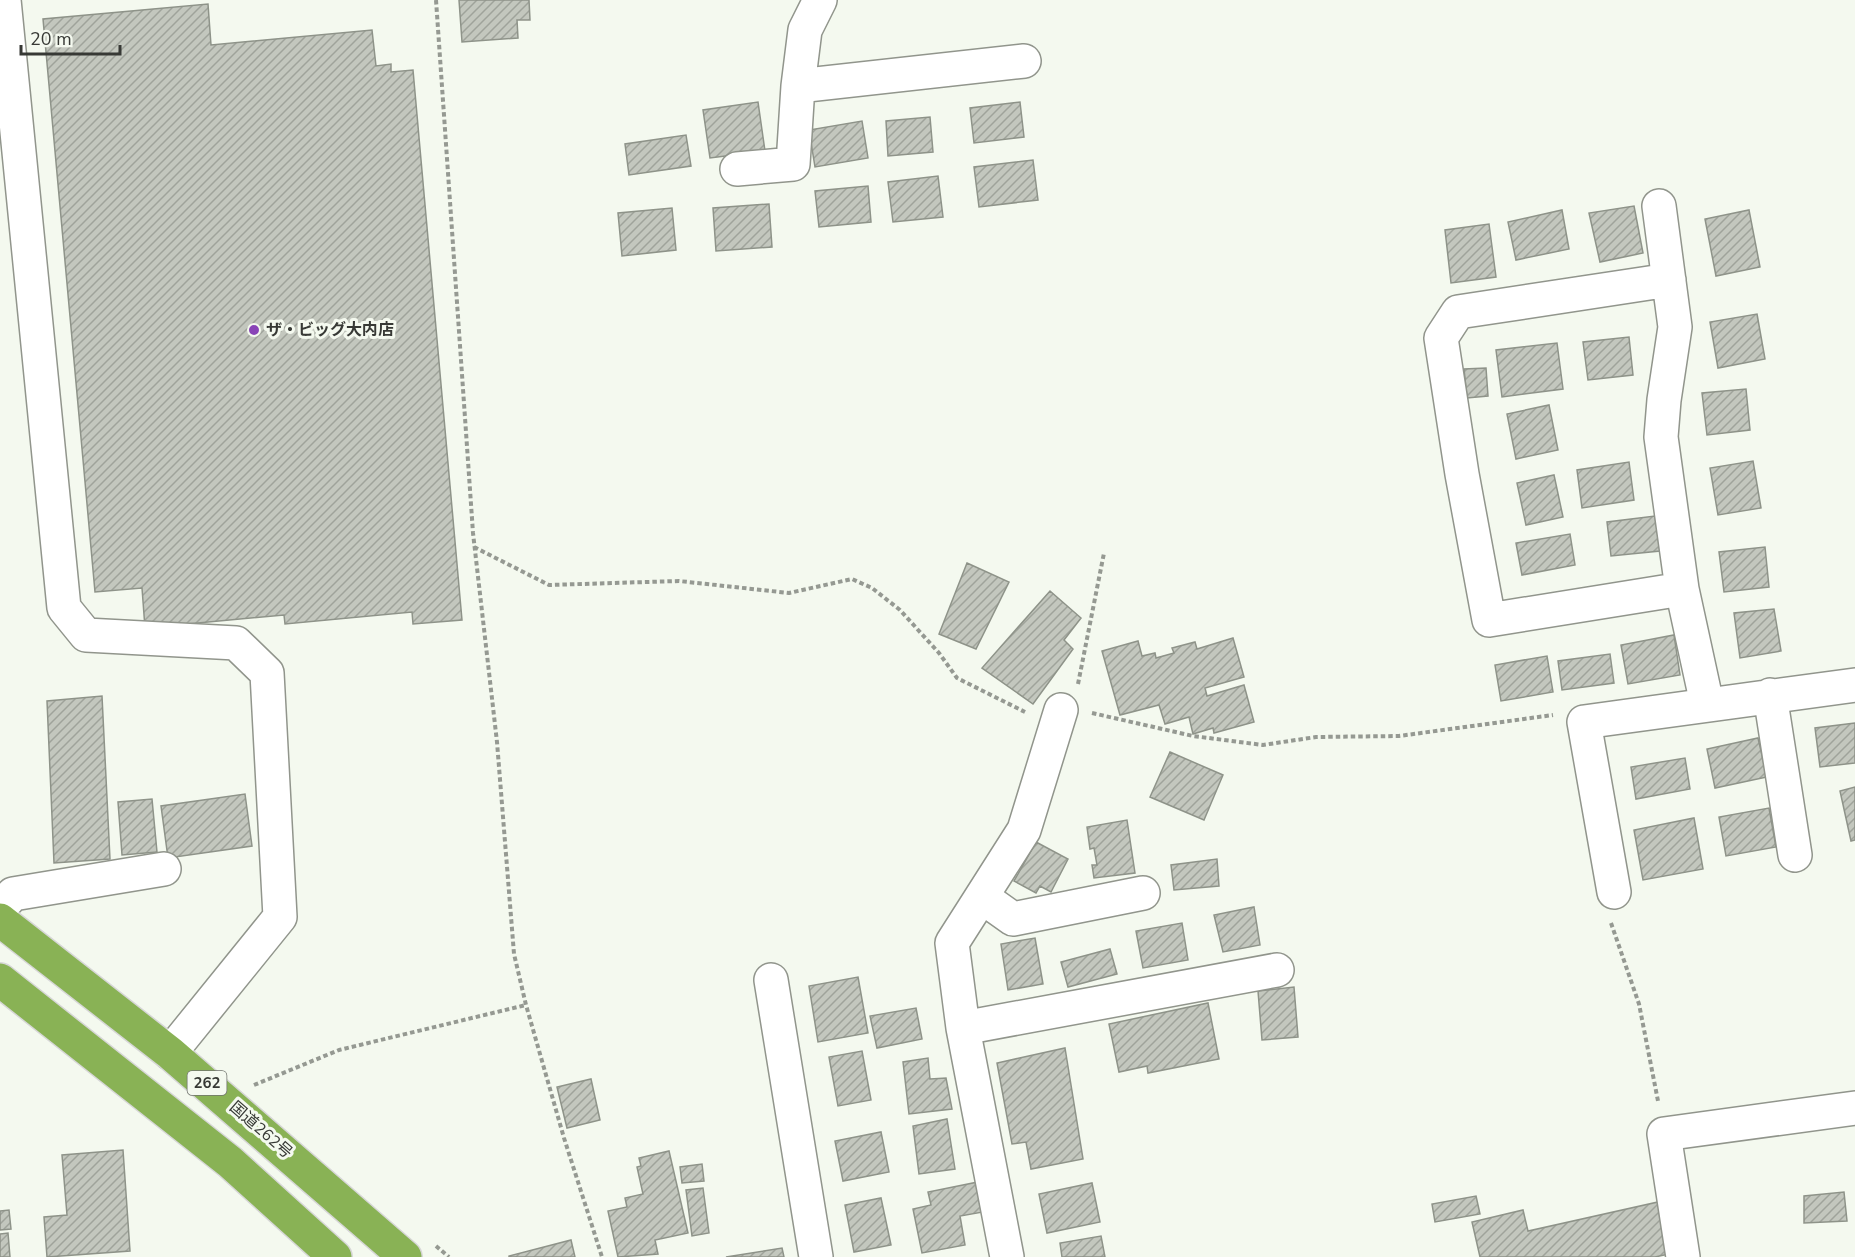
<svg xmlns="http://www.w3.org/2000/svg" width="1855" height="1257" viewBox="0 0 1855 1257" font-family="'Nunito Sans','Noto Sans JP',sans-serif">
<style>
.building{fill:url(#building-hatch);stroke:#8e9389;stroke-width:1.5}
.lines{fill:none;stroke-linecap:round;stroke-linejoin:round}
.minor-casing{stroke:#91958c;stroke-width:36}
.highway-casing{stroke:#d7d7d7;stroke-width:36}
.path{stroke:#959992;stroke-width:4;stroke-dasharray:4.5 3;stroke-linecap:butt}
.minor{stroke:#fff;stroke-width:33}
.highway{stroke:#89b255;stroke-width:33}
.poi-dot{fill:#8944b7;stroke:#f4f9ef;stroke-width:2}
.labels{text-anchor:middle;dominant-baseline:central;stroke-width:6;stroke-linejoin:round;paint-order:stroke}
.shield{fill:#f4f9ef;stroke:#70736d;stroke-width:1.5}
.shield-label{font-size:15px;font-weight:bold;fill:#373935}
.poi-label{font-size:16px;font-weight:bold;fill:#373935;stroke:#f4f9ef;text-anchor:start}
.street-label{font-size:16px;fill:#373935;stroke:#f4f9ef}
</style>
<defs>
<pattern id="building-hatch" width="6" height="6" patternUnits="userSpaceOnUse" patternTransform="scale(1.5)"><rect width="6" height="6" fill="#c3c7be"/><path d="M-1 1l2-2M0 6l6-6M5 7l2-2" fill="none" stroke="#9fa39b"/></pattern>
</defs>
<rect width="100%" height="100%" fill="#f4f9ef"/>
<path class="building" d="M459,0h70l1,20h-13l1,18 -56,4z
M208,4l3,41 161,-15 4,36 15,-2v8l22,-2 49,550 -49,4 -1,-12 -127,12 -1,-9 -139,13 -3,-40 -47,4 -52,-573z
M758,102l7,49 -55,7 -7,-48z
M1020,102l4,35 -50,6 -4,-35z
M930,117l3,35 -45,4 -2,-35z
M862,121l6,37 -53,9 -6,-37z
M686,135l5,31 -62,9 -4,-31z
M1033,160l5,40 -59,7 -5,-40z
M938,176l5,41 -50,5 -5,-40z
M868,186l3,36 -52,5 -4,-36z
M769,204l3,43 -56,4 -3,-43z
M1634,206l9,47 -43,9 -11,-49z
M672,208l4,42 -54,6 -4,-43z
M1562,210l7,39 -53,11 -8,-38z
M1749,210l11,57 -44,9 -11,-57z
M1489,224l7,53 -45,6 -6,-53z
M1757,314l8,45 -47,9 -8,-46z
M1629,337l4,38 -45,5 -5,-38z
M1557,343l6,46 -61,8 -6,-47z
M1486,368l2,28 -21,2 -3,-29z
M1746,389l4,41 -43,5 -5,-42z
M1549,405l9,45 -42,9 -9,-45z
M1753,461l8,47 -43,7 -8,-47z
M1629,462l5,38 -52,8 -5,-38z
M1554,475l9,42 -37,8 -9,-42z
M1655,516l5,35 -49,5 -4,-34z
M1570,534l5,31 -53,10 -6,-32z
M1765,547l4,40 -45,5 -5,-40z
M967,563l42,19 -33,67 -37,-15z
M1050,591l31,27 -17,22 9,9 -40,55 -51,-36z
M1774,609l7,42 -41,7 -6,-45z
M1674,635l6,40 -52,9 -7,-39z
M1233,638l11,39 -39,11 2,8 37,-11 10,37 -40,11 -1,-5 -20,6 -4,-17 -24,7 -6,-19 -39,10 -18,-64 36,-10 4,15 13,-3 1,5 18,-5 -2,-5 23,-6 2,7z
M1610,654l4,29 -52,7 -4,-29z
M1547,656l6,36 -52,9 -6,-36z
M102,696l8,163 -56,4 -7,-162z
M1855,723v40l-35,4 -5,-39z
M1758,738l9,39 -52,11 -8,-39z
M1170,752l53,23 -19,45 -54,-23z
M1685,758l5,31 -54,10 -5,-32z
M1855,787v53l-4,1 -11,-50z
M245,794l7,52 -84,12 -7,-52z
M152,799l5,53 -35,3 -4,-53z
M1769,808l7,39 -50,9 -7,-39z
M1694,818l9,51 -60,11 -9,-50z
M1127,820l8,53 -41,5 -2,-13h5l-3,-17 -4,1 -3,-22z
M1036,842l32,17 -17,33 -11,-6 -4,7 -22,-12z
M1217,859l2,27 -45,4 -3,-25z
M1254,907l6,38 -37,7 -9,-37z
M1182,923l6,37 -45,8 -7,-37z
M1035,938l8,46 -35,6 -7,-46z
M1110,949l7,25 -49,13 -7,-25z
M858,977l10,56 -50,9 -9,-56z
M1294,987l4,50 -36,3 -4,-49z
M1208,1003l11,56 -71,14 -1,-7 -28,6 -10,-48z
M916,1008l6,31 -45,9 -7,-32z
M1065,1048l18,111 -52,10 -5,-27 -14,2 -15,-81z
M862,1051l9,49 -33,6 -9,-49z
M928,1058l2,21 16,-1 6,31 -43,5 -6,-52z
M591,1079l9,41 -33,8 -10,-41z
M947,1119l8,50 -36,5 -6,-48z
M881,1132l8,40 -46,9 -8,-40z
M123,1150l7,101 -83,6 -3,-40 23,-2 -5,-60z
M669,1151l19,82 -33,7 3,14 -40,3 -10,-46 19,-4 -2,-9 18,-4 -6,-27 4,-1 -2,-8z
M702,1164l2,17 -22,2 -2,-16z
M978,1182l5,30 -23,4 5,29 -43,8 -9,-44 18,-4 -3,-13z
M1092,1183l8,39 -53,11 -8,-39z
M703,1188l6,45 -17,3 -6,-46z
M1844,1192l3,29 -43,2v-27z
M1476,1196l4,18 -45,8 -3,-18z
M881,1198l10,47 -37,7 -9,-47z
M1658,1202l11,52 -14,3h-175l-8,-35 51,-12 5,21z
M9,1210l2,19 -11,1v-19z
M8,1233l2,24h-10v-23z
M1101,1236l4,21h-43l-2,-14z
M571,1240l4,17h-66v-1z
M782,1248l2,9h-58z"/>
<g class="lines">
<defs>
<path id="minor" d="M4,0l60,608 22,27 150,8 31,30 13,244 -110,136
M820,0l-15,30 -7,56 226,-25
M737,169l56,-5 5,-78
M1659,206l16,121 -11,73 -3,37 21,152 25,115
M1669,280l-211,32 -17,26 21,136 27,146 193,-31
M1770,695l25,160
M1614,892l-30,-170 271,-37
M982,897l31,22 130,-26
M0,908l13,-14 151,-25
M771,980l45,277
M963,1028l314,-58
M1007,1257l-44,-229 -11,-85 72,-113 37,-120
M1683,1257l-19,-123 191,-26"/>
<path id="highway" d="M0,920l170,133 235,204
M0,980l230,182 105,95"/>
</defs>
<use href="#minor" class="minor-casing"/>
<use href="#highway" class="highway-casing"/>
<path class="path" d="M436,0l37,533 24,209 17,212 12,51 38,133 38,119
M474,547l75,38 130,-4 110,12 63,-14 20,9 28,22 39,43 18,25 68,34
M1078,684l26,-131
M1092,713l101,23 70,9 53,-8 83,-1 154,-21
M1611,923l28,81 19,97
M254,1085l85,-35 187,-45
M436,1246l13,11"/>
<use href="#minor" class="minor"/>
<use href="#highway" class="highway"/>
</g>
<circle class="poi-dot" cx="254" cy="330" r="6"/>
<g class="labels">
<rect class="shield" x="187.5" y="1071" width="39" height="24" rx="4.5"/>
<g class="shield-label">
<text x="207" y="1083">262</text>
</g>
<g class="poi-label">
<text x="266" y="330">ザ・ビッグ大内店</text>
</g>
<g class="street-label">
<text transform="translate(261 1130) rotate(41)">国道262号</text>
</g>
</g>
<path d="M21 45v9h99v-9" fill="none" stroke="#373935" stroke-width="3"/>
<text x="30" y="45" font-size="18" fill="#373935" stroke="#f4f9ef" stroke-width="4.5" paint-order="stroke">20 m</text>
</svg>
